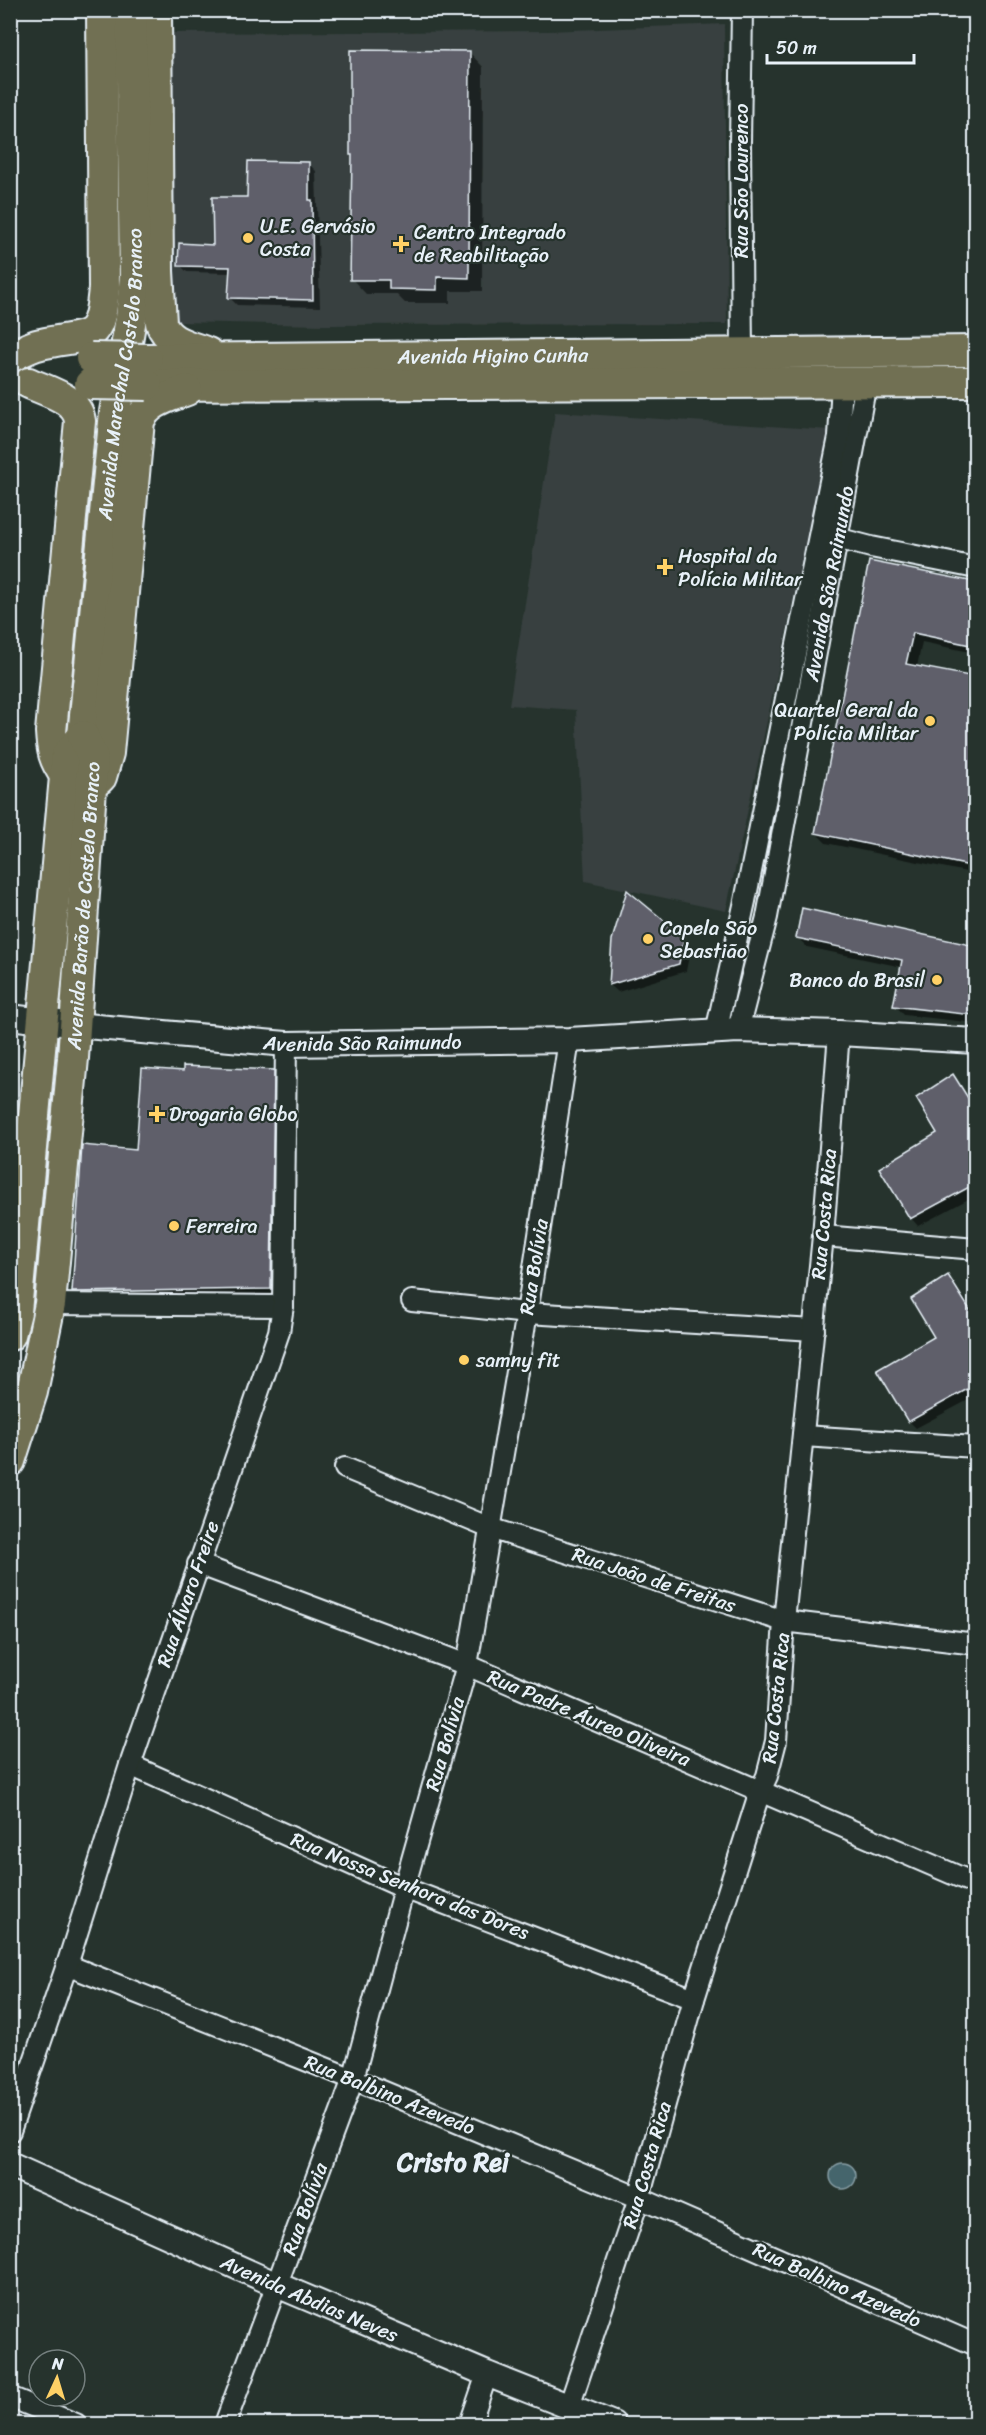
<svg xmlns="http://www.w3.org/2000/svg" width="986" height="2435" viewBox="0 0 986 2435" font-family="Sriracha,sans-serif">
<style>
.built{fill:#37403f}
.water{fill:#45656c;stroke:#869da4;stroke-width:1.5}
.shadow{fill:#0007;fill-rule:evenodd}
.building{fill:#5e5e6a;stroke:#e8f1f8;stroke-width:1.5}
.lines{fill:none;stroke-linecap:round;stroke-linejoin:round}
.minor-casing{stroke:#e8f1f8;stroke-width:24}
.tertiary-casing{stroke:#e8f1f8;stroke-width:28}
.primary-casing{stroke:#e8f1f8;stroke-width:34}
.minor{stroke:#26332d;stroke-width:20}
.tertiary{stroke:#26332d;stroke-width:24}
.primary{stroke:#716f52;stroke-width:30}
.primary-bridge-casing{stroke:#e8f1f8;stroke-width:34;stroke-linecap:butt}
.primary-bridge{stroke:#716f52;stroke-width:30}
.poi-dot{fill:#ffd166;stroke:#26332d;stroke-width:2}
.labels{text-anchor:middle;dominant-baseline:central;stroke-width:4.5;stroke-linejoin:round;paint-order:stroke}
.street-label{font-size:20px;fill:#e8f1f8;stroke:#26332d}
.poi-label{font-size:20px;fill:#e8f1f8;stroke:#26332d;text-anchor:start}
.district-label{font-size:26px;font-weight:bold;fill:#e8f1f8;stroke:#26332d}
</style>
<rect width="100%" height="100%" fill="#26332d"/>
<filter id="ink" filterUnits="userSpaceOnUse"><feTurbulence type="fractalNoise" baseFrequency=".0167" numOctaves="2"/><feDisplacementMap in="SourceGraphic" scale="12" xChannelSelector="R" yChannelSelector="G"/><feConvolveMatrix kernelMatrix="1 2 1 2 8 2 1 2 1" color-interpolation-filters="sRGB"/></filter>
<g filter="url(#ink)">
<path class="built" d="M724,24l3,300 -404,1 -145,-3 -5,-8 -3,-281 377,-2z
M555,412l275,18 -104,481 -141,-30 -9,-171 -67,-5z"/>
<path class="water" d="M830 2176a13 13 0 1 1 26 0a13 13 0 1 1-26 0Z"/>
<path class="shadow" d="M469,52l14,15 -1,224h-32v12h-45l-9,-9h-30l-14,-15 2,-122z
M309,164l7,7 4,136 -83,-2 -7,-7 1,-25 -44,-1 -7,-7 34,-19 35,-48z
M870,563l106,21v290l-150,-31 -10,-10zM922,642l48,10 -5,25 -48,-10z
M803,910l173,37v76l-72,-8 -9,-10 7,-38 -95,-20 -10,-10z
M10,914l9,7 -4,53h-5z
M683,938l8,8 -5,25 -68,21 -8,-7 4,-45z
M10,1071l8,12 -5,38 -3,6z
M273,1071l10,10 -3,217 -197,3 -9,-9 63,-141 47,-78z
M953,1076l23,31v88l-58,31 -7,-8 28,-84z
M948,1277l7,7 21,32v83l-2,-2 -58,31 -7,-7 27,-84z"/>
<path class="building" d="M350,50l120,1 -1,227 -32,-1v13l-48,-1v-9h-39l2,-125h-2z
M248,161l61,1v38h3l1,100 -85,-2 2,-31 -52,-1 1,-23 34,2 -1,-48h35z
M869,561l106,21v64l-62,-13 -7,31 69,13v190l-160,-34z
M627,890l57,47 -5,27 -70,21 3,-45z
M802,908l173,38v55l-2,14 -80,-9 9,-46 -106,-22z
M183,1066l91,4 -3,219 -199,3 10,-147 54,5 6,-82 41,3z
M953,1074l22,35v75l-65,35 -31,-51 58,-35 -21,-35z
M948,1275l27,43v67l-67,37 -31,-52 57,-33 -23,-38z"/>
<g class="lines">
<defs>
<g id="minor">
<path d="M742,352l-2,-210 2,-132"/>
<path d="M825,535l46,12 105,21"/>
<path id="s1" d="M738,1030l29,-113 99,-534"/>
<path d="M716,1032l29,-131 94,-464 3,-55"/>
<path d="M823,1236l153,13"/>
<path d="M412,1301l115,12 287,17"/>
<path d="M50,1304l233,2"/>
<path d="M803,1436l173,11"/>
<path d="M345,1468l145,60 294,93 192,23"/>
<path d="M198,1564l269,101 509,219"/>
<path d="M130,1765l274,123 290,111"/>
<path d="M67,1965l286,114 286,119 337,147"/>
<path d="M10,2131l57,-166 63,-200 149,-433 4,-26 3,-262"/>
<path d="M10,2397l66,27"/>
<path d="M569,2407l70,-209 55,-199 66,-208 7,-15 9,-35 8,-120 39,-385 16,-203"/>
<path d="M225,2424l128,-345 51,-191 63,-223 60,-352 42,-273"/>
<path d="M470,2424l17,-50"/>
</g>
<g id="tertiary">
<path id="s2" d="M10,1017l65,8 211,19 283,-4 169,-10 101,3 137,8"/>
<path id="s3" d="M10,2165l267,120 210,89 126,50"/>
</g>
<g id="primary">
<path d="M156,10l2,261 3,52c6,20 30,23 47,30"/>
<path d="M10,357c10,-5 21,-11 31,-13 48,-11 58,2 63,-56l-2,-278"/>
<path id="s4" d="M147,359l829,-8"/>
<path d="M29,383c19,9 48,15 51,38l-29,311c1,18 3,28 14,43"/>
<path d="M147,385l829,-3"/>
<path id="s5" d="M83,736l32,-324 16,-94 4,-42 -4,-266"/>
<path d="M98,780l3,-3 7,-24 31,-332c9,-20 30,-24 48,-31"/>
<path d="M10,1335l6,-23 51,-557 16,-19"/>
<path id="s6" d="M10,1461l22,-69 18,-88 23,-246 20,-300 -10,-22"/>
</g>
</defs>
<use href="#minor" class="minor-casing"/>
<use href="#tertiary" class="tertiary-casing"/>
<use href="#primary" class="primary-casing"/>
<use href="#minor" class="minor"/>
<use href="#tertiary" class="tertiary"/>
<use href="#primary" class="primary"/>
<defs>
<path id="primary-bridge" d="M91,358l56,1
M90,384l57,1"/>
</defs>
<use href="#primary-bridge" class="primary-bridge-casing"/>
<use href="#primary-bridge" class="primary-bridge"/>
</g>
</g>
<g class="poi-dot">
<circle cx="248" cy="238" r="6"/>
<path d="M398 235h6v6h6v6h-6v6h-6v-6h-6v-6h6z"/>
<path d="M662 558h6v6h6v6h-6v6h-6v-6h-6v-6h6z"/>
<circle cx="930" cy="721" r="6"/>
<circle cx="648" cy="939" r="6"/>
<circle cx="937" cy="980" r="6"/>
<path d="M154 1105h6v6h6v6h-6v6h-6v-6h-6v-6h6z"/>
<circle cx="174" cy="1226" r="6"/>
<circle cx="464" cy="1360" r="6"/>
</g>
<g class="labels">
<g class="street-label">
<text transform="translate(741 181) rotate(-90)">Rua São Lourenco</text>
<text stroke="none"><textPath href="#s4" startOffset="346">Avenida Higino Cunha</textPath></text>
<text stroke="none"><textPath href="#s5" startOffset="364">Avenida Marechal Castelo Branco</textPath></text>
<text stroke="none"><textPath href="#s1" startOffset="456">Avenida São Raimundo</textPath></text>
<text stroke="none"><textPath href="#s6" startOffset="562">Avenida Barão de Castelo Branco</textPath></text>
<text stroke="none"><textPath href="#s2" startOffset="354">Avenida São Raimundo</textPath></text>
<text transform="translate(824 1214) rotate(-85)">Rua Costa Rica</text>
<text transform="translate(534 1267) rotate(-81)">Rua Bolívia</text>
<text transform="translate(654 1580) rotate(18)">Rua João de Freitas</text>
<text transform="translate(188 1594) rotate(-71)">Rua Álvaro Freire</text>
<text transform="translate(776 1698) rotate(-84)">Rua Costa Rica</text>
<text transform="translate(589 1718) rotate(23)">Rua Padre Áureo Oliveira</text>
<text transform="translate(445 1744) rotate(-74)">Rua Bolívia</text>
<text transform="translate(410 1886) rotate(22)">Rua Nossa Senhora das Dores</text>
<text transform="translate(390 2095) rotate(22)">Rua Balbino Azevedo</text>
<text transform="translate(647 2165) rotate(-74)">Rua Costa Rica</text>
<text transform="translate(305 2209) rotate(-70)">Rua Bolívia</text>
<text transform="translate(837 2285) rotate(24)">Rua Balbino Azevedo</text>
<text stroke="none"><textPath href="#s3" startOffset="328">Avenida Abdias Neves</textPath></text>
</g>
<g class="poi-label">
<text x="260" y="226">U.E. Gervásio<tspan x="260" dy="23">Costa</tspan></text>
<text x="414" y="232">Centro Integrado<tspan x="414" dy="23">de Reabilitação</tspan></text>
<text x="678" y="556">Hospital da<tspan x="678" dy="23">Polícia Militar</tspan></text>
<text x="918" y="710" text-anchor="end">Quartel Geral da<tspan x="918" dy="23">Polícia Militar</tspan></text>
<text x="660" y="928">Capela São<tspan x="660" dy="23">Sebastião</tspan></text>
<text x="925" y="980" text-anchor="end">Banco do Brasil</text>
<text x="169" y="1114">Drogaria Globo</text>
<text x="186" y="1226">Ferreira</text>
<text x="476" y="1360">samny fit</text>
</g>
<g class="district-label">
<text x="453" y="2162">Cristo Rei</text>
</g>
</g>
<rect width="986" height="2435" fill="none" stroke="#26332d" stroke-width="36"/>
<rect x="18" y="18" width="950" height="2399" fill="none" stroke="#e8f1f8" stroke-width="2" filter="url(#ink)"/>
<g transform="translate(57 2378) rotate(4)"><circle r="28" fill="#26332d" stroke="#747f7e" stroke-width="1.5"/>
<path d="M0-4.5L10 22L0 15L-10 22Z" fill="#ffd166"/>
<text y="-9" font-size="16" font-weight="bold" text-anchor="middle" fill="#e8f1f8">N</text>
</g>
<path d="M767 54v9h147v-9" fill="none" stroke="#e8f1f8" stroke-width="3"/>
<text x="776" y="54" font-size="18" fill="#e8f1f8" stroke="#26332d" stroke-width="4.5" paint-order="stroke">50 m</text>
</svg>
